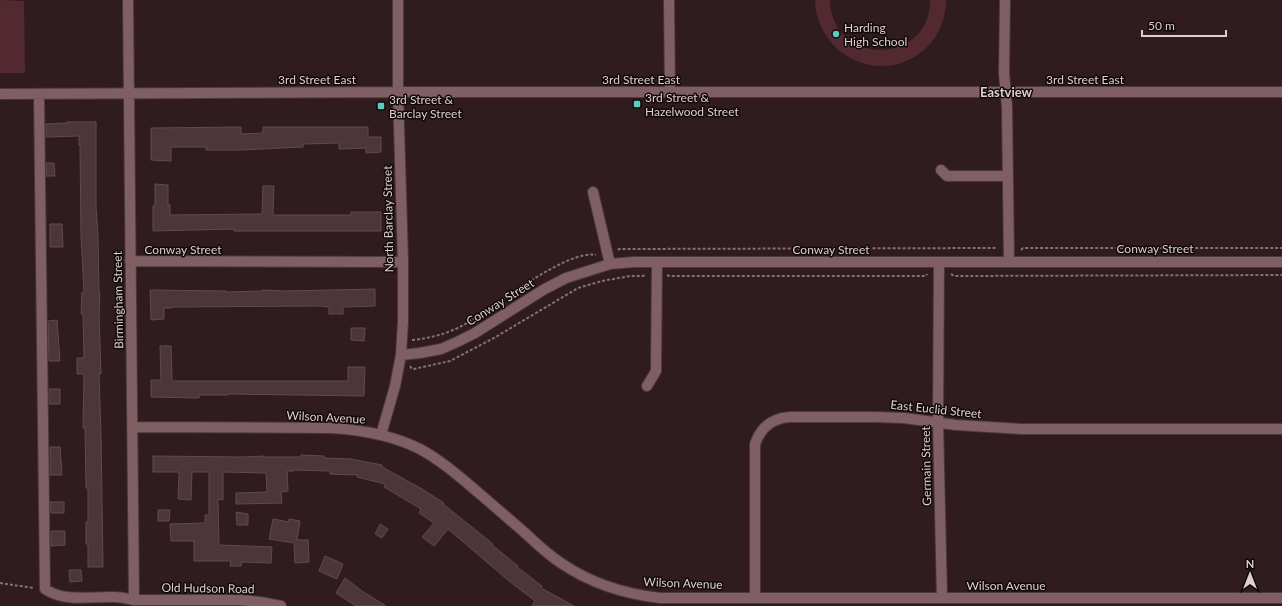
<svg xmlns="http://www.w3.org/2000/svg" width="1282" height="606" viewBox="0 0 1282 606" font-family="Lato,sans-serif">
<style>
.green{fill:#532931}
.building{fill:#4c3639;stroke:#614a4d}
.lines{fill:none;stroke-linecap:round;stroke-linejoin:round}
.minor-casing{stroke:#4c393b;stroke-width:12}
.path{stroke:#837174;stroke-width:2;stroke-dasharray:3 2;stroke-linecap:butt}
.minor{stroke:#7f5f64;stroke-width:10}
.poi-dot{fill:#56cec4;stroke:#12090a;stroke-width:1.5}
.labels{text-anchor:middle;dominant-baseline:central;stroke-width:3;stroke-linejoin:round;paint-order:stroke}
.poi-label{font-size:12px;fill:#decfd1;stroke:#12090a;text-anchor:start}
.street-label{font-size:12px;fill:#decfd1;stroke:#12090a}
.neighbourhood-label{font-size:13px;font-weight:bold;fill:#decfd1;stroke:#12090a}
</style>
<rect width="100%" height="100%" fill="#301c1f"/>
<path class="green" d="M0,0l24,1 1,72h-25z
M815,0h15c1,67 101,66 100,0h16c0,15 -5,31 -15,43 -41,47 -114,17 -116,-43z"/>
<path class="building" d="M67,122h29v85l2,28 1,58h1l-1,22 2,59h-2l2,60 2,133h-15v-23h-2v-22h2v-34h-2l-1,-60h-2l1,-54h-7v-16h7l-1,-44h-2l1,-22h2l-3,-56 -1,-91h-1v-9l-33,1v-13l21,-1z
M241,127v7l22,-1v-6h105v10h13v15l-15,1v-5l-27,1v-6l-36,1v3l-62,3h-35v-3h-35v14l-20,-1v-32z
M46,163h8l1,13h-9z
M155,184l13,1v20h2v10l92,-1 1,-28h11l-1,29h78v-3h30v19h-147v-2l-81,2v-25h2z
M50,224h12l1,23h-13z
M375,289v17l-32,1v7h-14v-7l-9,-1 -148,1v1h-8v11l-13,1 -1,-30 76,1v1l36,-1v-1l23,1z
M57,320l3,41h-11l-1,-40z
M351,328h14l-1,13 -13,-1z
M160,346h11l1,34 2,1h174v-14h17l-1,29 -136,-2v1h-29v3l-48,-1v-17h10z
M49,389h11v15h-11z
M50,447h10l2,28h-12z
M301,455l23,1v2l27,1 31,6v2l40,22 22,14 -1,1 50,40 -1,1 26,21 -1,1 25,19 -1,2 33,18h-42l3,-5 -26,-20 -61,-52 -14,17 -12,-9 12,-14 -15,-10 2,-4 -37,-22 2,-3 -29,-7 1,-2 -28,-1v-3l-36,-1v1h-7l1,20 -7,1 1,11 -46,1v-11l31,-1 -1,-19 -43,-1v28l-5,-1 1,46 53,2 -1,16 -29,-1 -1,4h-11l1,-5h-37v-20h-23l-1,-17 35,-1v-8h4v-43h-17l-1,28 -13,-1 1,-27h-26v-16l89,1 23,-1v1h36z
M50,502h14v11h-13z
M158,510h12l-1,11h-11z
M236,512l12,2v11h-11z
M273,519l16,3v-3l11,2 -3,19h11l1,22 -14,1 -1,-20 -25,-4z
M380,524l8,5 -6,9 -7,-4z
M51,531h14v14l-14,1z
M325,556l18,8 -6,15 -18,-8z
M69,570h12l1,11 -12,1z
M345,578l17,13 24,15h-30l-20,-13z"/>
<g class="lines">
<defs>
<path id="minor" d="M128,0l6,600
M669,0l1,92
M1005,0l-1,73 3,34 2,154
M0,94l398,-2h884
M39,94l6,495c20,14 48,7 70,8 7,0 13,2 19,3h106l20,2 21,4
M941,170l6,6h60
M593,192l17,72
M130,261l273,1
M939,262l-1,161 4,175
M401,355l19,-2 21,-4 16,-7 18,-9 68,-43 23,-12 44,-14 24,-2h648
M647,386l9,-15 1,-108
M133,427l199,1c31,2 60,7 88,21 22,12 41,29 60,45 15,13 29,25 44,38 12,11 23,22 37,31 29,20 64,31 99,35h622
M381,435l14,-49 6,-31 2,-34v-59l-5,-170v-92
M755,598v-154c6,-17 17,-26 35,-27h85l29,1 52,7 65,4h261"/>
</defs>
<use href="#minor" class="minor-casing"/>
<path class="path" d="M618,250l1,-1 376,-1 1,2
M1021,250l2,-2h259
M951,274l3,2 328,-1
M667,275l2,1h257l1,-2
M412,340c20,-2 38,-7 55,-17 27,-16 100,-74 129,-68
M410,366l2,3h2l36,-8 44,-23 84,-50 24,-7 28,-5h13l2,-1
M0,583l34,5"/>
<use href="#minor" class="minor"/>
</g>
<g class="poi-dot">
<circle cx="836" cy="34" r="4"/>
<rect x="633" y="100" width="8" height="8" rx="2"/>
<rect x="377" y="102" width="8" height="8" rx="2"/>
</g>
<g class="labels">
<g class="poi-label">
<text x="844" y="27">Harding<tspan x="844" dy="14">High School</tspan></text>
<text x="645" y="97">3rd Street &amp;<tspan x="645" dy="14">Hazelwood Street</tspan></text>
<text x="389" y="99">3rd Street &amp;<tspan x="389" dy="14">Barclay Street</tspan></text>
</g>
<g class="street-label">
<text x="317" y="79">3rd Street East</text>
<text x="641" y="79">3rd Street East</text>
<text x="1085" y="79">3rd Street East</text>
<text transform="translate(388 219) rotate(-91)">North Barclay Street</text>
<text x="1155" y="248">Conway Street</text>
<text x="183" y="249">Conway Street</text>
<text x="831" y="249">Conway Street</text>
<text transform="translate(118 300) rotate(-91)">Birmingham Street</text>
<text transform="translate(500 302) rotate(-32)">Conway Street</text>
<text transform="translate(936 409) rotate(6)">East Euclid Street</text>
<text transform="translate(326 417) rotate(3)">Wilson Avenue</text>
<text transform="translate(926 466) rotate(-91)">Germain Street</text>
<text transform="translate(683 583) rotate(2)">Wilson Avenue</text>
<text x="1006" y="585">Wilson Avenue</text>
<text transform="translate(208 588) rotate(1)">Old Hudson Road</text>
</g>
<g class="neighbourhood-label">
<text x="1006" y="92">Eastview</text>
</g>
</g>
<g transform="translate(1250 574)" stroke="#12090a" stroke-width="3" paint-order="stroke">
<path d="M0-3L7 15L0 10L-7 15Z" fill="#decfd1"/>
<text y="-6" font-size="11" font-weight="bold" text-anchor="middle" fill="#decfd1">N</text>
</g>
<path d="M1142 30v6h84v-6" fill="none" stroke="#decfd1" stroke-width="2"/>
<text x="1148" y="30" font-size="12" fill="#decfd1" stroke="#12090a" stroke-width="3" paint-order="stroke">50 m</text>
</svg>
